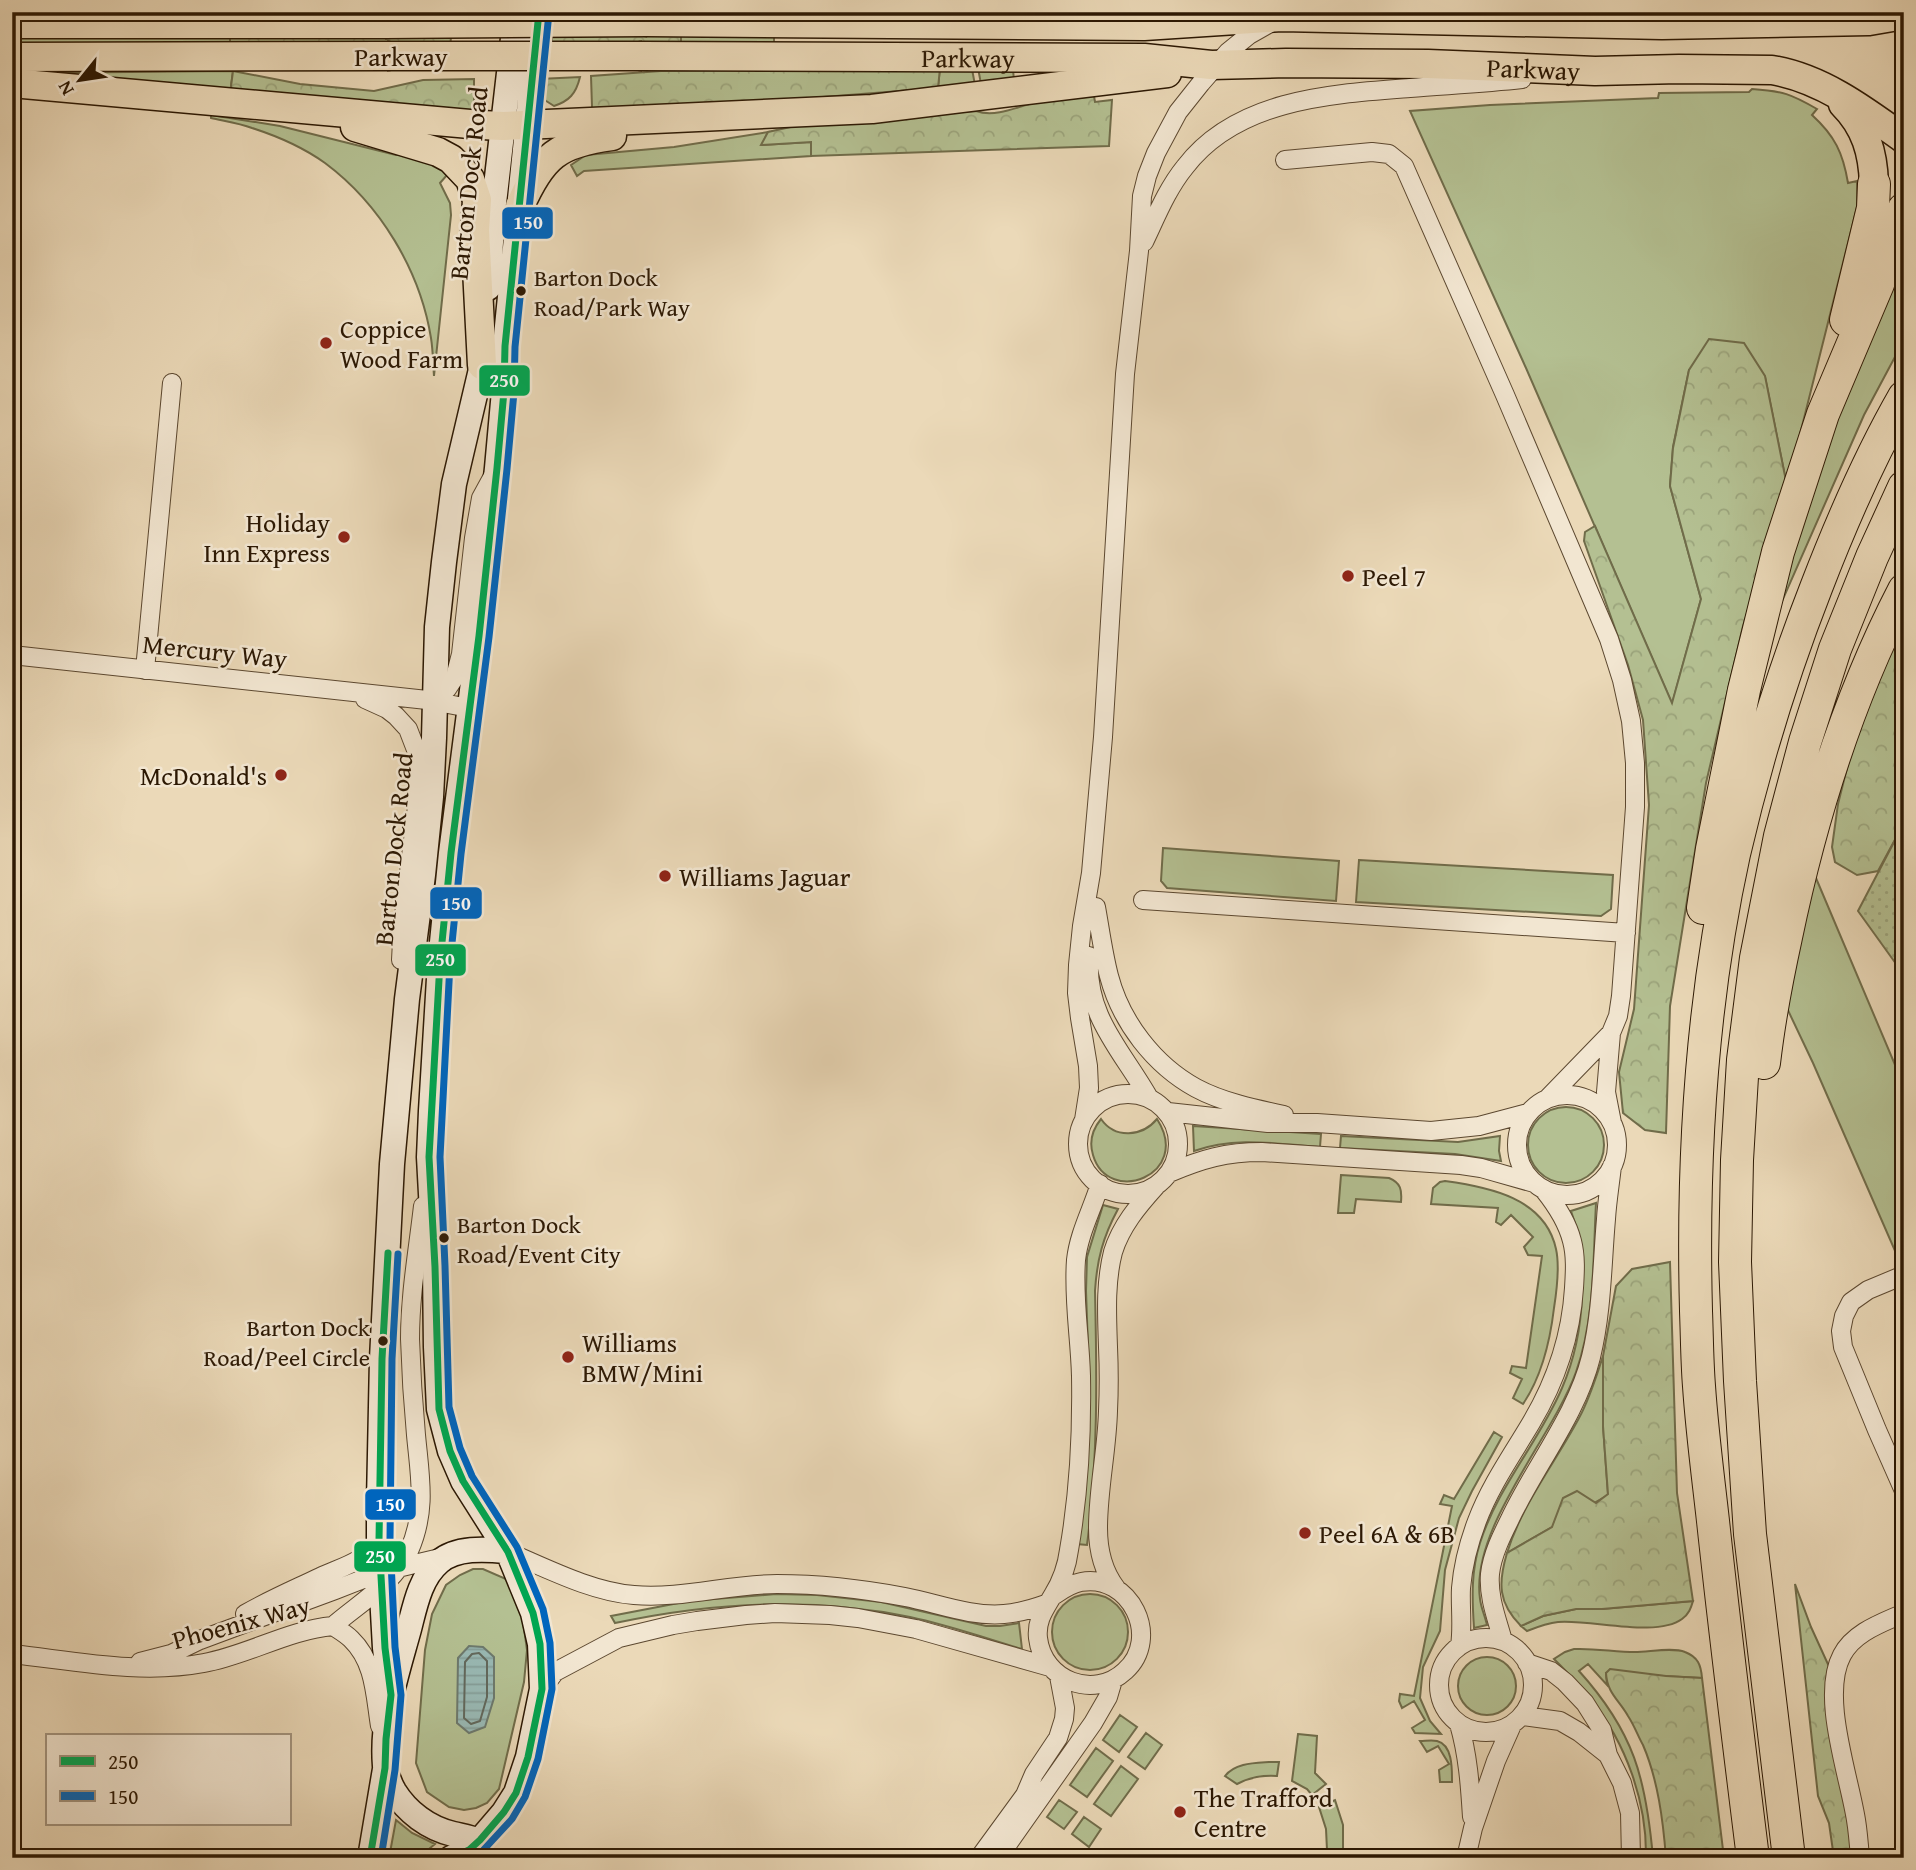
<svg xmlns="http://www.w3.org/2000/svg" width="1916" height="1870" viewBox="0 0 1916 1870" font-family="'Gentium Book Plus',serif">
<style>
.green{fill:#b4c092;stroke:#706c4a;stroke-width:2}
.forest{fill:url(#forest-crowns);stroke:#706c4a;stroke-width:2}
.park{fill:url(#park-dots);stroke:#706c4a;stroke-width:2}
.water{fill:url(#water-rules);stroke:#6d796d;stroke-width:2}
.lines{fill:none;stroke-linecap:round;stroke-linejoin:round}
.shore{stroke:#62685c;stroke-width:2}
.minor-casing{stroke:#5c4830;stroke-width:20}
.secondary-casing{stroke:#2c1803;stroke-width:27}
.trunk-casing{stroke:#2c1803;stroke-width:31}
.motorway-casing{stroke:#2c1803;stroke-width:34}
.minor{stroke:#f2e6d1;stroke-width:18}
.secondary{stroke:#f2e6d1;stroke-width:24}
.trunk{stroke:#ebd9b8;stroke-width:28}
.motorway{stroke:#ebd9b8;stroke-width:32}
.trunk-bridge-casing{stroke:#2c1803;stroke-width:31;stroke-linecap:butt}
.trunk-bridge{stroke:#ebd9b8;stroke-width:28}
.bus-1-casing{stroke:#f2e6d1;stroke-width:12}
.bus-2-casing{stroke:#f2e6d1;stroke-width:12}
.bus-1{stroke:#00a651;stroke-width:7}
.bus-2{stroke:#0065bd;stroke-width:7}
.bus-dot{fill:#2c1803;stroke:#f2e6d1;stroke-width:2.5}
.poi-dot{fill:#8f2418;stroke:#f2e6d1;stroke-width:2.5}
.labels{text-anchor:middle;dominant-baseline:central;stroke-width:5;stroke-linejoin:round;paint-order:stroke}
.bus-label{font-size:24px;fill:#2c1803;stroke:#f2e6d1;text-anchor:start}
.street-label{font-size:26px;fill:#2c1803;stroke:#f2e6d1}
.poi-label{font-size:26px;fill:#2c1803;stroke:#f2e6d1;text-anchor:start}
.line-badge{stroke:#f2e6d1;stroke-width:2.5}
.badge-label{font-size:19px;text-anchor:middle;font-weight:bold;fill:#fff}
</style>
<defs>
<pattern id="forest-crowns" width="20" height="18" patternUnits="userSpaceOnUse" patternTransform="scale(1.75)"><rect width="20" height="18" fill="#b4c092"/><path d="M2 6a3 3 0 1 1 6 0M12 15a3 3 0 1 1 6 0" fill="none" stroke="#9ba47c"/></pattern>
<pattern id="park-dots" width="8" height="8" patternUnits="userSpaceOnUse" patternTransform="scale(1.75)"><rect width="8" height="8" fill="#b4c092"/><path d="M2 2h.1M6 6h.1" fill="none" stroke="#9ba47c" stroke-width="1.8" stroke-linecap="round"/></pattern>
<pattern id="water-rules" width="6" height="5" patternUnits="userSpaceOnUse" patternTransform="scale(1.75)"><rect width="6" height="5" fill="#99b9b4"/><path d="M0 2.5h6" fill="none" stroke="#849e99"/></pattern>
</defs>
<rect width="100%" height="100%" fill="#ebd9b8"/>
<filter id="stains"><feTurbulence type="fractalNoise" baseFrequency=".00286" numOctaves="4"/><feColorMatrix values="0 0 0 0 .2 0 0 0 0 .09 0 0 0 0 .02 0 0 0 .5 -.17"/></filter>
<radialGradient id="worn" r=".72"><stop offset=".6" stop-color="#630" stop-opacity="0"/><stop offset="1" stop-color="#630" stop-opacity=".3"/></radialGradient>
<path class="green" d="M681,35h93v10l-93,2z
M12,38h218v10h-218z
M940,68l32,1 3,16 -37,3z
M978,68l35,2 1,10 -33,4z
M233,71l-3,23 -204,-21z
M1752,89c31,2 39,5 65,20l-5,6c23,21 31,38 36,68l9,-2v26l-70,279 -22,-109 -76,-7 -16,77 -3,39 31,113 -29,105 -146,-336 -116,-257 80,-6 168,-7 1,-5 90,-1z
M211,115l69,11 116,29c17,-1 39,9 52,19l-8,9 10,20 1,12 -17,161c-1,-13 -1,-26 -3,-38 -11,-68 -51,-134 -106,-175 -21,-15 -48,-27 -73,-35 -13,-5 -28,-7 -41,-10z
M768,132l-6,13 49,-3v14l-227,15 -7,5 -6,-11 15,-10 88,-8z
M1904,240v100l-40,75 -92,209 45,-153z
M1163,848l176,13 -3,40 -169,-13 -6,-7z
M1359,860l254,15 -2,34 -10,7 -245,-14z
M1813,871l91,215v172l-5,2 -86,-197 -28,-59z
M1528 1145a38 38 0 1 1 76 0a38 38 0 1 1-76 0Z
M1101,1119c14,20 41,18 56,0 36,56 -49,88 -64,36 -4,-13 -1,-25 8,-36z
M1193,1126l128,8 -1,13c-42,-3 -85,-11 -126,4z
M1341,1136l117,6 42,-6 -1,15 2,10 -46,-7 -115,-6z
M1341,1175l48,3c12,5 13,12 12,24l-45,-3 -2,14h-16z
M1445,1181c44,6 100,17 111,68 4,18 1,40 -2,59 -4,34 -12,68 -31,96l-10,-6 9,-19 -12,-6 2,-7 14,2 16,-112 -14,-1 -4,-8 9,-10 -22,-22 -10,10 -5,-3 2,-14 -67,-4 2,-16 7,-6z
M1596,1203c-3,55 -1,116 -20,169 -24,67 -106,156 -96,227 1,9 5,17 7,26l-13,3c-2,-30 -3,-57 6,-85 18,-57 59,-101 82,-155 13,-30 19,-61 20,-93 1,-35 1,-50 -11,-84z
M1103,1205l15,4c-15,28 -21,50 -23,82 2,86 3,168 -8,254l-10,-1 12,-168 -3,-85 1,-34z
M1603,1356v70l5,69 -101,58c15,-49 48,-90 72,-135 11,-20 17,-41 24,-62z
M1494,1432l8,5 -30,54 -13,27 -14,52 -5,61 -17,36 -3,31 10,23 11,13 -26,-1 -3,-5 13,-8 -11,-19 -12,7 -3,-7 1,-7 14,2 38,-190 -12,-2 4,-9 10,4z
M473,1569h10l23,10 7,12 9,23 5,36 -3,32 -25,107 -12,14 -11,5 -12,2 -15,-3 -22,-15 -11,-29 9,-113 7,-36 14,-29 14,-10z
M776,1594l41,1 64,7 105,24h14l19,-3 3,26c-37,-11 -74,-24 -112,-32 -99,-21 -197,-15 -295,6l-4,-7 78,-15z
M1052 1632a38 38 0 1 1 76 0a38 38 0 1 1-76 0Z
M1693,1601c-2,7 -4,13 -11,18 -26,19 -91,0 -124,3 -11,1 -21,5 -31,9l-6,-5 22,-10 33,-7h26z
M1574,1649c21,-1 41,3 61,3 14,0 38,-5 50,0 13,5 16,13 17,26l-96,-5 1,12 -19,-21 -9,7c55,61 67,107 74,187h-7c1,-56 -20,-115 -55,-158 -11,-15 -24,-28 -37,-41l11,-7z
M1458 1686a29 29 0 1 1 58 0a29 29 0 1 1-58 0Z
M1120,1715l17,12 -18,25 -16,-12z
M1146,1733l16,12 -17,24 -17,-12z
M1298,1734l19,2 -2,37 11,11 -14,11 -5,-6 -15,-8z
M1420,1741c5,0 12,-1 17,0 16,4 15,29 15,41h-12l-1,-12 10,-6 -11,-18 -11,6z
M1096,1748l17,13 -26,36 -17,-12z
M1269,1762h10l-2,14c-15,-1 -27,1 -40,8l-12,-8c10,-13 29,-13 44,-14z
M1121,1766l17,13 -27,37 -17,-12z
M1059,1800l18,12 -13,17 -17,-12z
M1335,1800l8,25v28l-16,-3 -1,-21 -7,-22z
M1084,1817l17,12 -12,18 -17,-13z
M396,1820l16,13 23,11 -17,14h-29z"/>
<path class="forest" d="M681,35v12h-129v-11z
M451,37l-1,11h-220v-10z
M940,68l-2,20 -343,27 -3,-8 -1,-31 70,-5z
M233,71l67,13 74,7 49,-11 51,-1v36l-244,-21z
M580,77c-4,17 -11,24 -26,29l-17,-11 2,-16z
M1094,96l1,6 17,-2 -3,46 -298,10v-14l-50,3 7,-13 45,-10 163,-11c17,6 37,-2 53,-7 18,-5 46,-5 65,-8z
M1709,339l35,4 21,33 22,110 -44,140 -37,157 -36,223 -4,127 -21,-3 -22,-17 -4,-41 15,-63 15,-204 -6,-85 -15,-55 -44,-124 1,-9 10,-6 77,177 29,-104 -31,-113 3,-38 16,-78z
M1904,614v209l-26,48 -21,4 -22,-13 -3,-15 6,-43 24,-96z
M1670,1262l7,231 16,108 -91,8h-26l-33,7 -22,10c-23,-23 -23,-43 -14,-73l45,-26 11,-29 14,-7 19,12 12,-9 -5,-68v-70l13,-70 16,-17z
M1795,1584l16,43 21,46 23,185h-21l-5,-35 -11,-27z
M1610,1669l56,7 36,2 22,180h-58c-3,-38 -8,-78 -23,-113 -5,-9 -9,-20 -15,-29 -9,-16 -21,-23 -22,-43z"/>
<path class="park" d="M1904,823v152l-46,-64z"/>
<path class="water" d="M469,1646l14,1 11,10v41l-9,29 -16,6 -12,-10 1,-65z"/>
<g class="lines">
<path class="shore" d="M479,1653l8,8v36l-7,24 -9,3 -7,-6 1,-56 7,-8z"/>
<defs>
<path id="minor" d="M1285,160l87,-8 17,2 15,12 101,229 104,244 13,41 9,41 4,42v44l-14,189 -3,20 -7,17 -5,59 6,31
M1144,242c12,-25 23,-53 41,-75 52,-68 146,-73 225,-79 37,-3 75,-5 112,-9
M12,655l415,45 42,8
M145,670l27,-287
M365,699l22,10 9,7 12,13 10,26v43l-15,125 -2,37
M434,701l13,-12 8,-12 6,-23 13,-116 7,-40 12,-22
M1143,900l483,33
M1096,907c4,22 7,46 13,69 12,46 45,89 87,112 26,14 59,21 88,27
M1089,956c-4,61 33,94 60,142
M1078 1144a50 50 0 1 1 100 0a50 50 0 1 1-100 0Z
M1517 1145a50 50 0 1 1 100 0a50 50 0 1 1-100 0Z
M1548,1098l63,-65
M1168,1112l100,11h49l114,8 48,-5 49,-13
M1084,1120l5,-32 -1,-22 -8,-48 -3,-25 1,-28 4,-39 9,-53 12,-136 22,-363 14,-123 3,-55 5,-20 9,-23 22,-41 23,-29 27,-31 21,-17 23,-13
M1169,1173c33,-14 57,-21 93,-21l199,13 20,3 53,15
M1904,1275l-36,15 -17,12 -7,14 -3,15 2,16 34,83 27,61
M508,1552c38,16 84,40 126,43 48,4 95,-11 143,-11 43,0 86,5 128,13 32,6 66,20 99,17 15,-1 28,-5 42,-10
M1116,1588c-13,-17 -18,-38 -18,-60 0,-39 9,-78 10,-117 1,-21 1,-42 0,-64 -1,-31 -3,-64 5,-95 8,-26 25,-46 43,-66
M1053,1596c9,-6 17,-12 28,-14 49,-9 81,56 44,89 -31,29 -82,10 -87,-33 -2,-18 7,-29 15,-43 8,-13 14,-29 16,-45 10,-57 13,-116 12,-174 -1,-39 -8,-77 -5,-116 3,-27 16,-50 24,-76
M245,1614c24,-14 50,-25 75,-37 24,-11 43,-14 59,-37
M333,1626c25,-22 62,-43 76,-75 18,-41 11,-73 7,-116 -3,-32 -5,-64 -6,-96 0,-45 8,-89 13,-133
M1439 1685a47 47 0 1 1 94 0a47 47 0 1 1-94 0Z
M1503,1641c-6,-22 -15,-44 -13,-67 2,-19 12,-39 20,-55 25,-53 67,-105 81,-162 11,-45 11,-92 15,-138 1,-17 4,-35 6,-53
M1460,1646c3,-20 0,-39 1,-58 2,-24 8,-46 16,-67 13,-35 35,-66 54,-98 25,-42 40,-86 43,-135 1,-16 2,-32 -2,-47 -5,-20 -16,-36 -28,-51
M12,1654c63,7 129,21 192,9 44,-8 84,-33 129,-37 6,4 13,8 18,13 24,23 24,56 29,87
M140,1662l31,-8 29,-14 135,-50 46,-18 63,-15
M1527,1663l24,8 14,11 20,21 17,27 6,25 14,28 8,30 1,45
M542,1689l13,-17 64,-34 54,-13 24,-4 49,-6 29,-2 55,2 28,3 58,11 134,38
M1523,1716l37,5 19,11 29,23
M1459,1724c9,31 11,61 13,93
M979,1858l46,-63 9,-21 24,-36 6,-19 1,-11 -6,-32
M998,1858l95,-135 15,-26 5,-17
M1466,1858l7,-30 23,-67 16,-36
M1860,1858c-1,-13 -2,-26 -4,-38 -7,-45 -36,-124 -14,-165 12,-23 40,-32 62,-42"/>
<path id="secondary" d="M488,288l5,-76 23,-200
M391,1695l-6,-47 -6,-108v-39l3,-142 10,-195 15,-165 16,-124 8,-78 3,-59 3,-111 7,-65 10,-78 28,-119 2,-19
M478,1841c-8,-4 -17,-5 -25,-7 -25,-6 -46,-22 -59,-43 -4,-7 -8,-18 -9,-25 -4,-47 12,-93 24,-137 6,-23 11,-51 30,-67 17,-15 46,-13 67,-11
M370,1858l15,-89
M451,1858l18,-8 11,-10 24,-28 12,-19 12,-36 14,-68 -2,-45 -7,-31 -25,-61 -45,-71 -13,-30 -11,-42 -3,-62 -1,-80 -6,-110 2,-46 9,-149 11,-109 28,-217 18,-168 7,-77 1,-45 34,-334"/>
<g id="trunk">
<path d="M647,22l497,4 138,-9 380,8 207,-4 35,-6"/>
<path d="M12,24h373"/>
<path id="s1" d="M642,56l502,2 67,7 75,-2 142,1 167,7 84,-2 93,1c49,8 92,40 132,69"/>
<path d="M12,57l375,-1"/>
<path d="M12,83l469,42 22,1 369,-17 295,-36"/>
<path d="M1843,104c23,23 30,49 31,80"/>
<path d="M355,127l83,25 13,7 19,20 7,21 -2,30 7,135"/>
<path d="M520,206c22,-50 38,-63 92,-70"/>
</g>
<path id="motorway" d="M1846,320l27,-112 1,-24
M1703,908l9,-59 32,-159 34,-138 45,-138 55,-130 26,-75
M1764,1063c5,-43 13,-85 22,-126 25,-120 62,-239 118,-347
M1753,1858c-14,-112 -28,-225 -40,-337 -5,-45 -11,-90 -14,-135 -2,-25 -2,-50 -3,-75 -4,-152 5,-307 38,-457 21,-90 48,-179 82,-266 25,-65 53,-130 88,-191
M1789,1858l-39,-324 -10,-153 -5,-119 2,-102 6,-100 13,-102 24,-122 25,-94 30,-93 37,-92 32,-70"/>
</defs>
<use href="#minor" class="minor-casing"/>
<use href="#secondary" class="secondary-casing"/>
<use href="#trunk" class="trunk-casing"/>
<use href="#motorway" class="motorway-casing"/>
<use href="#minor" class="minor"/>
<use href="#secondary" class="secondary"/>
<use href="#trunk" class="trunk"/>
<use href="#motorway" class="motorway"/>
<defs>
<path id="trunk-bridge" d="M385,24l262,-2
M387,56h255"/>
</defs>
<use href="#trunk-bridge" class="trunk-bridge-casing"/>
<use href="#trunk-bridge" class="trunk-bridge"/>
<defs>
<path id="bus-1" d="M370,1858l15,-90 1,-29 5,-44 -6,-47 -6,-108 3,-181 6,-106
M452,1858l17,-8 11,-10 24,-28 12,-19 12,-36 14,-68 -2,-45 -7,-31 -25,-61 -45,-71 -13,-30 -11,-42 -4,-142 -6,-110 11,-195 11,-109 28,-217 18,-168 7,-77 1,-45 34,-334"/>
<path id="bus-2" d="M381,1858l14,-88 6,-75 -6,-48 -5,-107 2,-181 6,-105
M476,1858l36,-39 13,-22 13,-38 14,-70 -2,-46 -7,-34 -26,-62 -45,-71 -12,-28 -11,-41 -4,-141 -5,-109 10,-194 11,-109 28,-217 18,-168 7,-77 1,-45 34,-334"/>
</defs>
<use href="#bus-1" class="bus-1-casing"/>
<use href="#bus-2" class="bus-2-casing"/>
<use href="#bus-1" class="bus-1"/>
<use href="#bus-2" class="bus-2"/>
</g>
<g class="bus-dot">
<circle cx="521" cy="291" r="6"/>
<circle cx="444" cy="1238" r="6"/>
<circle cx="383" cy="1341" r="6"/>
</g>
<g class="poi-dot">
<circle cx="326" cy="343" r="7"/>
<circle cx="344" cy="537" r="7"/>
<circle cx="1348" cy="576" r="7"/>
<circle cx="281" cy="775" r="7"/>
<circle cx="665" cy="876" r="7"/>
<circle cx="568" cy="1357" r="7"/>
<circle cx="1305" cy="1533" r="7"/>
<circle cx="1180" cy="1812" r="7"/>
</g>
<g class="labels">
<g class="bus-label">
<text x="534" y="277">Barton Dock<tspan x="534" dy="30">Road/Park Way</tspan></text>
<text x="457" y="1224">Barton Dock<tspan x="457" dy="30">Road/Event City</tspan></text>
<text x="370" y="1327" text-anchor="end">Barton Dock<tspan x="370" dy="30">Road/Peel Circle</tspan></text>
</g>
<g class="street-label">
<text x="401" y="56">Parkway</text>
<text stroke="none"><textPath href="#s1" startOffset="326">Parkway</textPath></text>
<text stroke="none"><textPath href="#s1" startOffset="892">Parkway</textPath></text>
<text transform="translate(468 183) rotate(-84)">Barton Dock Road</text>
<text transform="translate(215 651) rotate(6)">Mercury Way</text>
<text transform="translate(393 849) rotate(-84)">Barton Dock Road</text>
<text transform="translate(241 1622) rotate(-15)">Phoenix Way</text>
</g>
<g class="poi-label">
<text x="340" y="328">Coppice<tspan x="340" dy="30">Wood Farm</tspan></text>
<text x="330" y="522" text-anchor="end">Holiday<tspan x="330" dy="30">Inn Express</tspan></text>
<text x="1362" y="576">Peel 7</text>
<text x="267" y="775" text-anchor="end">McDonald's</text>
<text x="679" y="876">Williams Jaguar</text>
<text x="582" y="1342">Williams<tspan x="582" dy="30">BMW/Mini</tspan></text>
<text x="1319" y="1533">Peel 6A &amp; 6B</text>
<text x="1194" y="1797">The Trafford<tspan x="1194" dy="30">Centre</tspan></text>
</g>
</g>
<g class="line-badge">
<rect x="501" y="206" width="53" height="34" rx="7" fill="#0065bd"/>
<rect x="478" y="364" width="53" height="33" rx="7" fill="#00a651"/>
<rect x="429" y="886" width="54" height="34" rx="7" fill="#0065bd"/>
<rect x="414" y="943" width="53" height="34" rx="7" fill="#00a651"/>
<rect x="364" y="1488" width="53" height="33" rx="7" fill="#0065bd"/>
<rect x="353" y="1540" width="54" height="33" rx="7" fill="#00a651"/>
</g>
<g class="badge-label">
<text x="528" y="229">150</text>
<text x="504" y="387">250</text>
<text x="456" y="910">150</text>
<text x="440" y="966">250</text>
<text x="390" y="1511">150</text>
<text x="380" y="1563">250</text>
</g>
<rect width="1916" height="1870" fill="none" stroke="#ebd9b8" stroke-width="42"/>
<rect x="14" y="14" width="1888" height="1842" fill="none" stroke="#2c1803" stroke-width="3.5"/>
<rect x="21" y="21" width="1874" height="1828" fill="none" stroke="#2c1803" stroke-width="2"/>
<rect x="46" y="1734" width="245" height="91" fill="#f2e6d1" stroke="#a3947f" stroke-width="2"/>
<rect x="60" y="1756" width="35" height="10" fill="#00a651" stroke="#a3947f" stroke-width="2"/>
<text x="108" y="1769" font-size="21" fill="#2c1803">250</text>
<rect x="60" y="1791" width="35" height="10" fill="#0065bd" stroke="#a3947f" stroke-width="2"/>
<text x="108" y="1804" font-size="21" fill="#2c1803">150</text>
<g transform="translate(80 80) rotate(240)" stroke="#f2e6d1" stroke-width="5" paint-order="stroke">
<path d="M0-5L12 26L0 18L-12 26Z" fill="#2c1803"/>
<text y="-10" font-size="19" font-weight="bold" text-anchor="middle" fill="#2c1803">N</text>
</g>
<rect width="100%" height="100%" filter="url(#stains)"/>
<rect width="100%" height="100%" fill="url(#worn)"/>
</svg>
